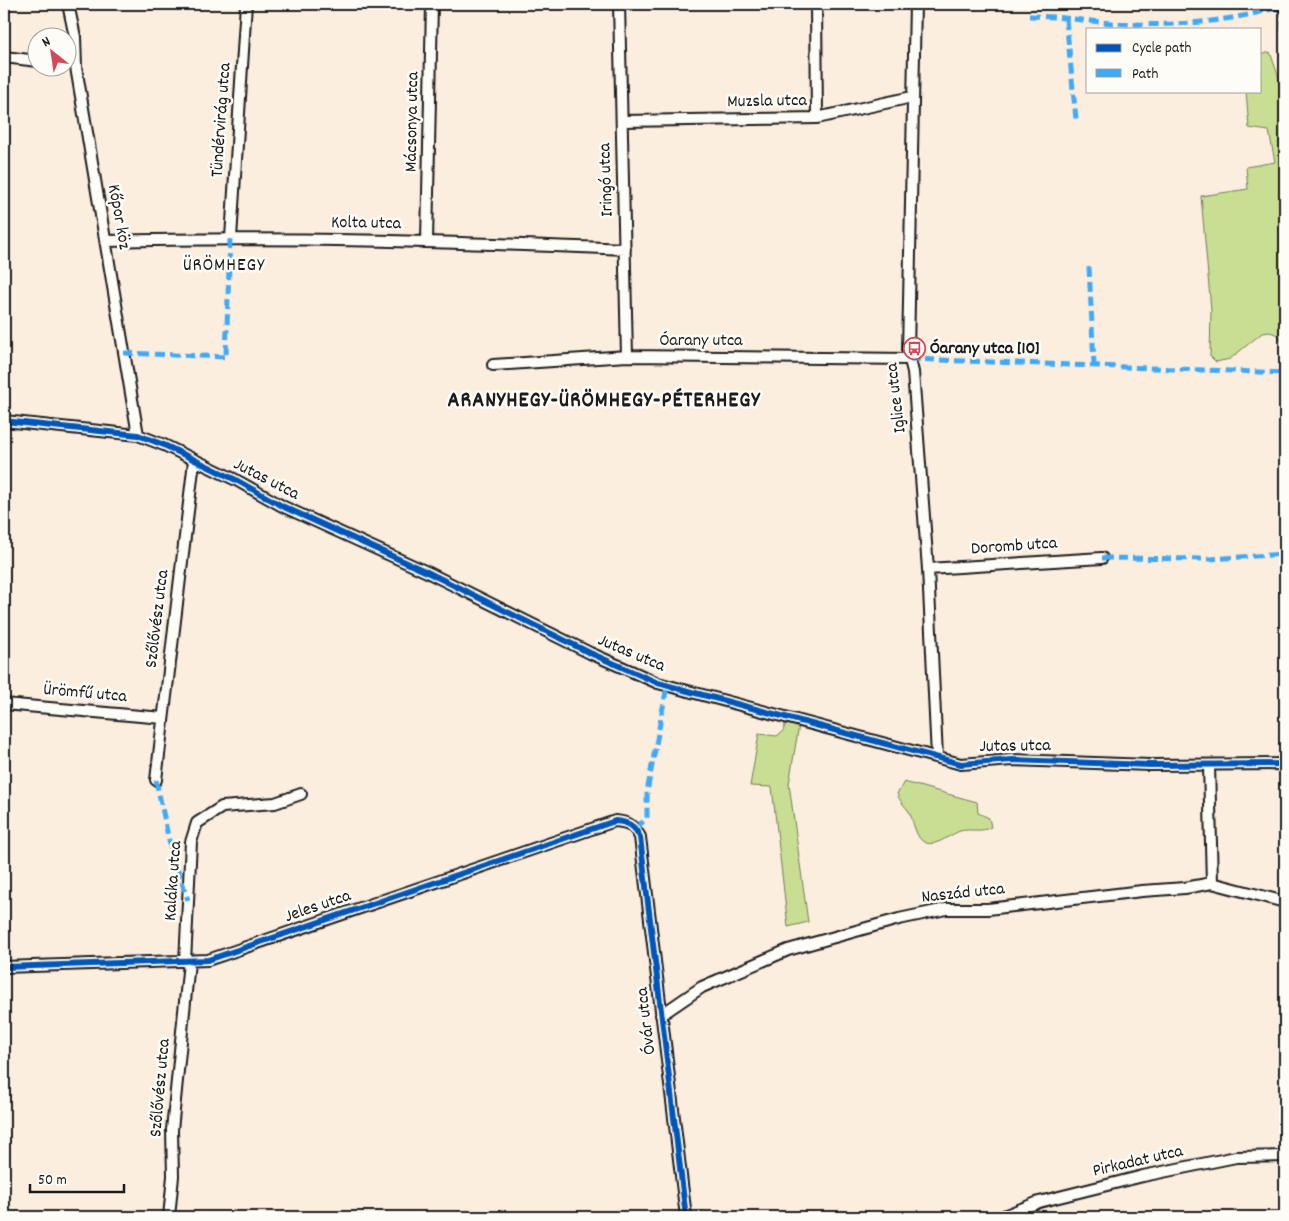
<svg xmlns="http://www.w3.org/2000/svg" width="1289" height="1221" viewBox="0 0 1289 1221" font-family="Dekko,sans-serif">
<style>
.green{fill:#c8de93;stroke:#727d58}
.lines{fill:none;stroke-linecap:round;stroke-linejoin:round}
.minor-casing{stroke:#1c1c1c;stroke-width:14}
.minor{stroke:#fdfcf7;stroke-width:10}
.quiet{stroke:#3fa9f5;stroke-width:5;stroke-dasharray:10 5;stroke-linecap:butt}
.cycleway-casing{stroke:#fdfcf7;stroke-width:9}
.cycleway{stroke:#0057b8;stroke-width:6}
.labels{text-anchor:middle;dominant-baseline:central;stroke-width:5;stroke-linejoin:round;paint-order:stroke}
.street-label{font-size:18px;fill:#1c1c1c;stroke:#fdfcf7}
.poi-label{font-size:18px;font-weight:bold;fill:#1c1c1c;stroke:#fdfcf7;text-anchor:start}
.neighbourhood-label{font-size:19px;letter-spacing:1px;fill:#1c1c1c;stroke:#fdfcf7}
.district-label{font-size:22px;font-weight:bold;letter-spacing:1px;fill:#1c1c1c;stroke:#fdfcf7}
</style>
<rect width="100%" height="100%" fill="#fbeedf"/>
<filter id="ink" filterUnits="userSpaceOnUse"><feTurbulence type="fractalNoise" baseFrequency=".02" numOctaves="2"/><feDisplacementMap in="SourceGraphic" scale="10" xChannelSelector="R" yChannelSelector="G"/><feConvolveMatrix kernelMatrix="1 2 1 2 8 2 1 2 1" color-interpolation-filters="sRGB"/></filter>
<g filter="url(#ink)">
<path class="green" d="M1270,52l9,26 6,64v206l-7,-13 -8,-3 -8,1 -32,26 -14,3 -6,-6 1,-46 -10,-114 47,-7 -2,-22 29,-5 -6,-31 -20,-3 -3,-37h14v-36z
M786,722l13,3 -10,59 19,138 -20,5 -16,-140 -22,-1 9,-52 18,2 6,-5z
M904,782l73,20 1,11 11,5 2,9c-9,6 -21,1 -31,4 -8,3 -17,10 -25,12 -21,5 -20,-23 -27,-33 -5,-6 -8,-9 -11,-16z"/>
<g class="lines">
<defs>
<path id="minor" d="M68,4l7,33 1,30 62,368
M619,4l8,352
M816,4l1,114
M915,4l-7,348 5,20 15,197 9,188
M1277,4l8,2
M4,57l34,4
M622,121l195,-3 95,-21
M231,238l15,-234
M107,241c173,-5 345,1 518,8
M427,241l5,-237
M493,365l134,-9 283,3
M4,421l134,14 26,10 72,35 48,27 143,65 163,81 68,30 303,81 51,-4 138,5 135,-1
M928,569l174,-11
M4,704l159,14
M1209,765l3,118
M156,780l38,-319
M185,962l6,-120 6,-19 25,-16 53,-4 26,-9
M4,967l204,-7 407,-139c13,1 19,4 25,16l46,380
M661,1015l41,-28 86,-37 111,-31 47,-10h42l154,-18 43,-3 27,-5 73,19
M169,1217l4,-41 -1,-46 17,-168
M1001,1217l38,-15 104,-26 93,-19 49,-1"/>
</defs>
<use href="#minor" class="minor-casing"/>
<use href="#minor" class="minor"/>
<path class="quiet" d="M1029,16c28,0 56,5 84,7 57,4 114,0 169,-17l3,49
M1066,19l10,100
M1089,267l5,97
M124,353l102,4 4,-119
M910,359l375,14
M1102,558l108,1 75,-5
M156,780l15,70 17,50
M636,828l11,-10v-26l20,-106"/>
<defs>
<path id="cycleway" d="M4,421l134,14 26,10 72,35 48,27 143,65 163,81 68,30 303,81 51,-4 138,5 135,-1
M4,967l204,-7 407,-139c13,1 19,4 25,16l46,380"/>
</defs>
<use href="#cycleway" class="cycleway-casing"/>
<use href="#cycleway" class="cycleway"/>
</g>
</g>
<defs>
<symbol id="bus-ring" viewBox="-11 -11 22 22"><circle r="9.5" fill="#fdfcf7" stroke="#d1495b" stroke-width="1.5"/><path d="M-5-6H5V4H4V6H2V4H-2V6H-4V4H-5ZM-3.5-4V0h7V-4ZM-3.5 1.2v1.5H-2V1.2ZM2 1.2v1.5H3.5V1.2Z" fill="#d1495b"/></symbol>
</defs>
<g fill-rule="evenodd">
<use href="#bus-ring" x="902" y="336" width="25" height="25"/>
</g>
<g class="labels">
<g class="street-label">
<text transform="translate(767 102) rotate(-1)">Muzsla utca</text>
<text transform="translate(222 120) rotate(-86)">Tündérvirág utca</text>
<text transform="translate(413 122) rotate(-89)">Mácsonya utca</text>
<text transform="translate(607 180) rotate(-92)">Iringó utca</text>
<text transform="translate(118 217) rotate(80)">Kőpor köz</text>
<text transform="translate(366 224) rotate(1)">Kolta utca</text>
<text x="701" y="341">Óarany utca</text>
<text transform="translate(897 398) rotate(-97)">Iglice utca</text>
<text transform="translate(266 480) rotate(27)">Jutas utca</text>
<text transform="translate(1014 547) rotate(-4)">Doromb utca</text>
<text transform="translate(158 619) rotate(-83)">Szőlővész utca</text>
<text transform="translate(631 654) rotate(23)">Jutas utca</text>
<text transform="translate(85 694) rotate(5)">Ürömfű utca</text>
<text transform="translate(1015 747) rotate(-1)">Jutas utca</text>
<text transform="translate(174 881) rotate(-86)">Kaláka utca</text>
<text transform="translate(963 894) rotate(-6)">Naszád utca</text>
<text transform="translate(318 907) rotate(-19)">Jeles utca</text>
<text transform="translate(647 1021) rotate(-97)">Óvár utca</text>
<text transform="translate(161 1088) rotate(-85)">Szőlővész utca</text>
<text transform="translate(1138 1162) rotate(-13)">Pirkadat utca</text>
</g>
<g class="poi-label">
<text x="930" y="349">Óarany utca [10]</text>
</g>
<g class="neighbourhood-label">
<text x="224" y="266">ÜRÖMHEGY</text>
</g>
<g class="district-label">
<text x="604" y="401">ARANYHEGY-ÜRÖMHEGY-PÉTERHEGY</text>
</g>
</g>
<rect width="1289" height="1221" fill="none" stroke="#fdfcf7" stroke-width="20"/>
<rect x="10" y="10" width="1269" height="1201" fill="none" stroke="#1c1c1c" stroke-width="2" filter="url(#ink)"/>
<rect x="1086" y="28" width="175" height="65" fill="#fdfcf7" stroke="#a3a29f"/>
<rect x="1096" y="44" width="25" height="8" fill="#0057b8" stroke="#a3a29f"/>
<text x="1132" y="52" font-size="15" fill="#1c1c1c">Cycle path</text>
<rect x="1096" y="69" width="25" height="8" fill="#3fa9f5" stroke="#a3a29f"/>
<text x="1132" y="78" font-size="15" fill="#1c1c1c">Path</text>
<g transform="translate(52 52) rotate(330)"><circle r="24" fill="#fdfcf7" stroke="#a3a29f"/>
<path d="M0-4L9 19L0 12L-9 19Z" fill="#d1495b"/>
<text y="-8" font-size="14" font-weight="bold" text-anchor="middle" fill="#1c1c1c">N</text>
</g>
<path d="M30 1184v8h94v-8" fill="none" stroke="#1c1c1c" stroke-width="2.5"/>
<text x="38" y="1184" font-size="15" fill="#1c1c1c" stroke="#fdfcf7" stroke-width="4" paint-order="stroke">50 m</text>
</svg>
